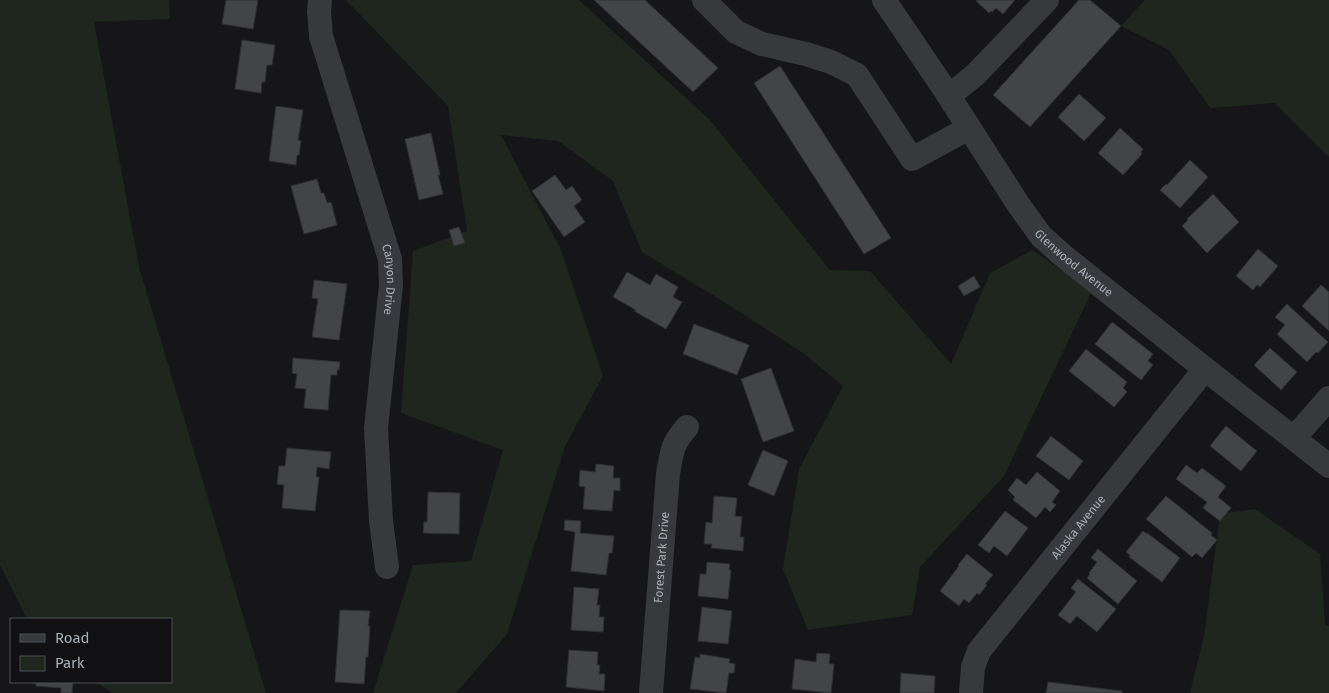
<svg xmlns="http://www.w3.org/2000/svg" width="1329" height="693" viewBox="0 0 1329 693" font-family="'Fira Sans',sans-serif">
<style>
.green{fill:#1e261e}
.building{fill:#424448;stroke:#303034}
.lines{fill:none;stroke-linecap:round;stroke-linejoin:round}
.minor{stroke:#37393d;stroke-width:24}
.labels{text-anchor:middle;dominant-baseline:central;stroke-width:4;stroke-linejoin:round;paint-order:stroke}
.street-label{font-size:12px;fill:#a8aeb8;stroke:#111113}
</style>
<rect width="100%" height="100%" fill="#161618"/>
<path class="green" d="M0,0h169l1,19 -76,3 45,245 127,426h-153l-17,-11h75v-63h-144l-27,-54z
M346,0h233l131,120 120,150 40,1 81,93 39,-91 42,-23 60,41 -88,185 -84,91 -8,48 -104,15 -25,-61 16,-100 44,-83 -40,-33 -79,-51 -82,-50 -29,-71 -55,-40 -57,-6 60,115 42,126 -38,70 -58,188 -51,59h-83l40,-128 58,-4 32,-111 -102,-37 12,-162 54,-20 -19,-125z
M1145,0h184v157l-54,-54 -65,5 -41,-58 -48,-24z
M1255,509l65,45 5,70 4,2v67h-139l14,-57 16,-122z"/>
<path class="building" d="M226,0h32l-5,29 -31,-5z
M594,0h51l73,68 -25,24z
M977,0h38l-12,14 -7,-6 -4,4 -1,-1 -2,2 -13,-12z
M1079,0h11l31,26 -91,101 -37,-32z
M242,40l33,5 -3,20h-5l-2,17h-3l-1,11 -26,-4z
M780,66l111,172 -27,16 -110,-171z
M1079,94l27,24 -22,23 -26,-24z
M276,106l27,4 -5,30 3,1 -2,14h-2l-1,10 -27,-4z
M1120,128l23,21 -2,3 1,2 -19,21 -25,-22z
M431,133l9,42h-2l5,19 -24,6 -14,-61z
M1190,160l18,17 -28,31 -20,-18 6,-6 1,1z
M555,175l11,15 6,-4 10,14 -8,6 11,16 -21,15 -32,-46z
M317,179l4,14h3l3,10 4,-1 6,23 -33,9 -13,-48z
M1213,194l26,28 -32,31 -25,-27 6,-6 -1,-1z
M459,227l6,16 -11,3 -5,-16z
M1258,249l20,17 -18,21 -3,-2 -4,5 -17,-14z
M627,272l23,13 6,-11 22,13 -5,10 9,5 -16,27 -32,-18 2,-1 -23,-13z
M974,276l6,11 -16,9 -6,-10z
M314,280l33,4 -8,56 -27,-3 6,-38 -6,-1z
M1321,285l8,7v39l-27,-25z
M1287,304l41,38 -10,11 -2,-1 -9,10 -30,-28 8,-9 -10,-8z
M1112,322l41,32 -5,7 5,4 -12,15 -46,-36z
M694,324l55,21 -12,30 -54,-21z
M1270,348l27,24 -16,18 -27,-25z
M1086,349l41,33 -4,6 4,4 -13,15 -45,-36z
M293,358l47,4 -1,8h-2v5h-6l-3,35 -24,-2 2,-19 -11,-1 2,-14 -5,-1z
M771,368l23,63 -31,11 -22,-63z
M1226,426l31,25 -16,20 -31,-25z
M1051,436l32,25 -14,19 -33,-24z
M287,448l44,4 -2,17 -12,-2 -1,10h3l-4,34 -33,-3 2,-23 -7,-1 2,-18h6z
M763,450l25,11 -14,35 -26,-11z
M596,464l18,2 -1,12h7v13l-6,-1 -2,21 -29,-2 2,-22 -6,-1 1,-16 15,2z
M1186,465l11,8 5,-5 24,18 -8,11 13,11 -11,13 -17,-13 4,-6 -31,-23z
M1037,472l23,19 -8,11 4,3 -6,7 -5,-5 -9,11 -23,-18 2,-3 -7,-7 9,-12 9,7z
M428,492l32,1 -1,41 -36,-1 1,-11h3z
M714,496l23,2 -2,18 7,1 -2,20h4l-1,14 -32,-3 1,-4h-8l2,-22 6,1z
M1166,496l46,37 -1,2 6,5 -15,18 -6,-5 -4,4 -46,-38z
M1005,511l23,17 -21,28 -13,-10 -5,7 -11,-8z
M565,520l16,1 -1,12 34,3 -2,17h-3l-3,22 -35,-4 4,-39 -11,-2z
M1143,531l4,3v-1l33,25 -18,24 -33,-25 1,-2 -4,-3z
M1098,549l39,32 -19,23 -31,-26 3,-4 -1,-1 8,-11 -6,-4z
M967,554l26,21 -8,9 2,1 -8,10 -2,-2 -8,10 -5,-4 -5,7 -19,-15 19,-25 -1,-1z
M707,562l23,2 -1,6h2l-3,29 -30,-3 2,-22h6z
M1078,579l38,30 -19,23 -20,-16 -7,8 -12,-9 18,-23 -5,-4z
M574,587l25,2 -2,16h3l-1,12h5l-1,15 -32,-2z
M702,607l30,4 -4,33 -30,-3z
M340,610l30,1 -2,15h2l-2,31h-2l-2,27 -29,-2z
M569,650l29,2 -1,13h3l-1,9h6l-1,17 -38,-4z
M817,653l13,1 -1,10h5l-3,29 -39,-4 3,-30 21,3z
M700,654l30,5 -1,4 6,1 -1,9h-5l-3,20 -36,-4 5,-32 5,1z
M901,673l34,3 -1,17h-34z
M36,682h37l-1,11h-11v-5l-25,-2z
M1048,682l74,9v2h-76z"/>
<g class="lines">
<g class="minor">
<path id="s1" d="M320,0l-1,11 2,25 69,223 1,26 -15,143 5,93 6,46"/>
<path d="M704,0l32,32 26,12 44,10 25,8 26,13 55,84 57,-31"/>
<path id="s2" d="M884,0l61,90 73,114 23,32 20,18 144,115 124,97"/>
<path d="M949,96l26,-21 72,-75"/>
<path d="M1294,438l35,-40"/>
<path id="s3" d="M651,693l17,-219c4,-22 3,-29 19,-47"/>
<path id="s4" d="M971,693l2,-26 6,-16 226,-282"/>
</g>
</g>
<g class="labels">
<g class="street-label">
<text stroke="none"><textPath href="#s2" startOffset="326">Glenwood Avenue</textPath></text>
<text stroke="none"><textPath href="#s1" startOffset="290">Canyon Drive</textPath></text>
<text stroke="none"><textPath href="#s4" startOffset="202">Alaska Avenue</textPath></text>
<text stroke="none"><textPath href="#s3" startOffset="136">Forest Park Drive</textPath></text>
</g>
</g>
<rect x="10" y="618" width="162" height="65" fill="#111113" stroke="#4d5055"/>
<rect x="20" y="634" width="25" height="8" fill="#37393d" stroke="#4d5055"/>
<text x="55" y="643" font-size="15" fill="#a8aeb8">Road</text>
<rect x="20" y="656" width="25" height="15" fill="#1e261e" stroke="#4d5055"/>
<text x="55" y="668" font-size="15" fill="#a8aeb8">Park</text>
</svg>
